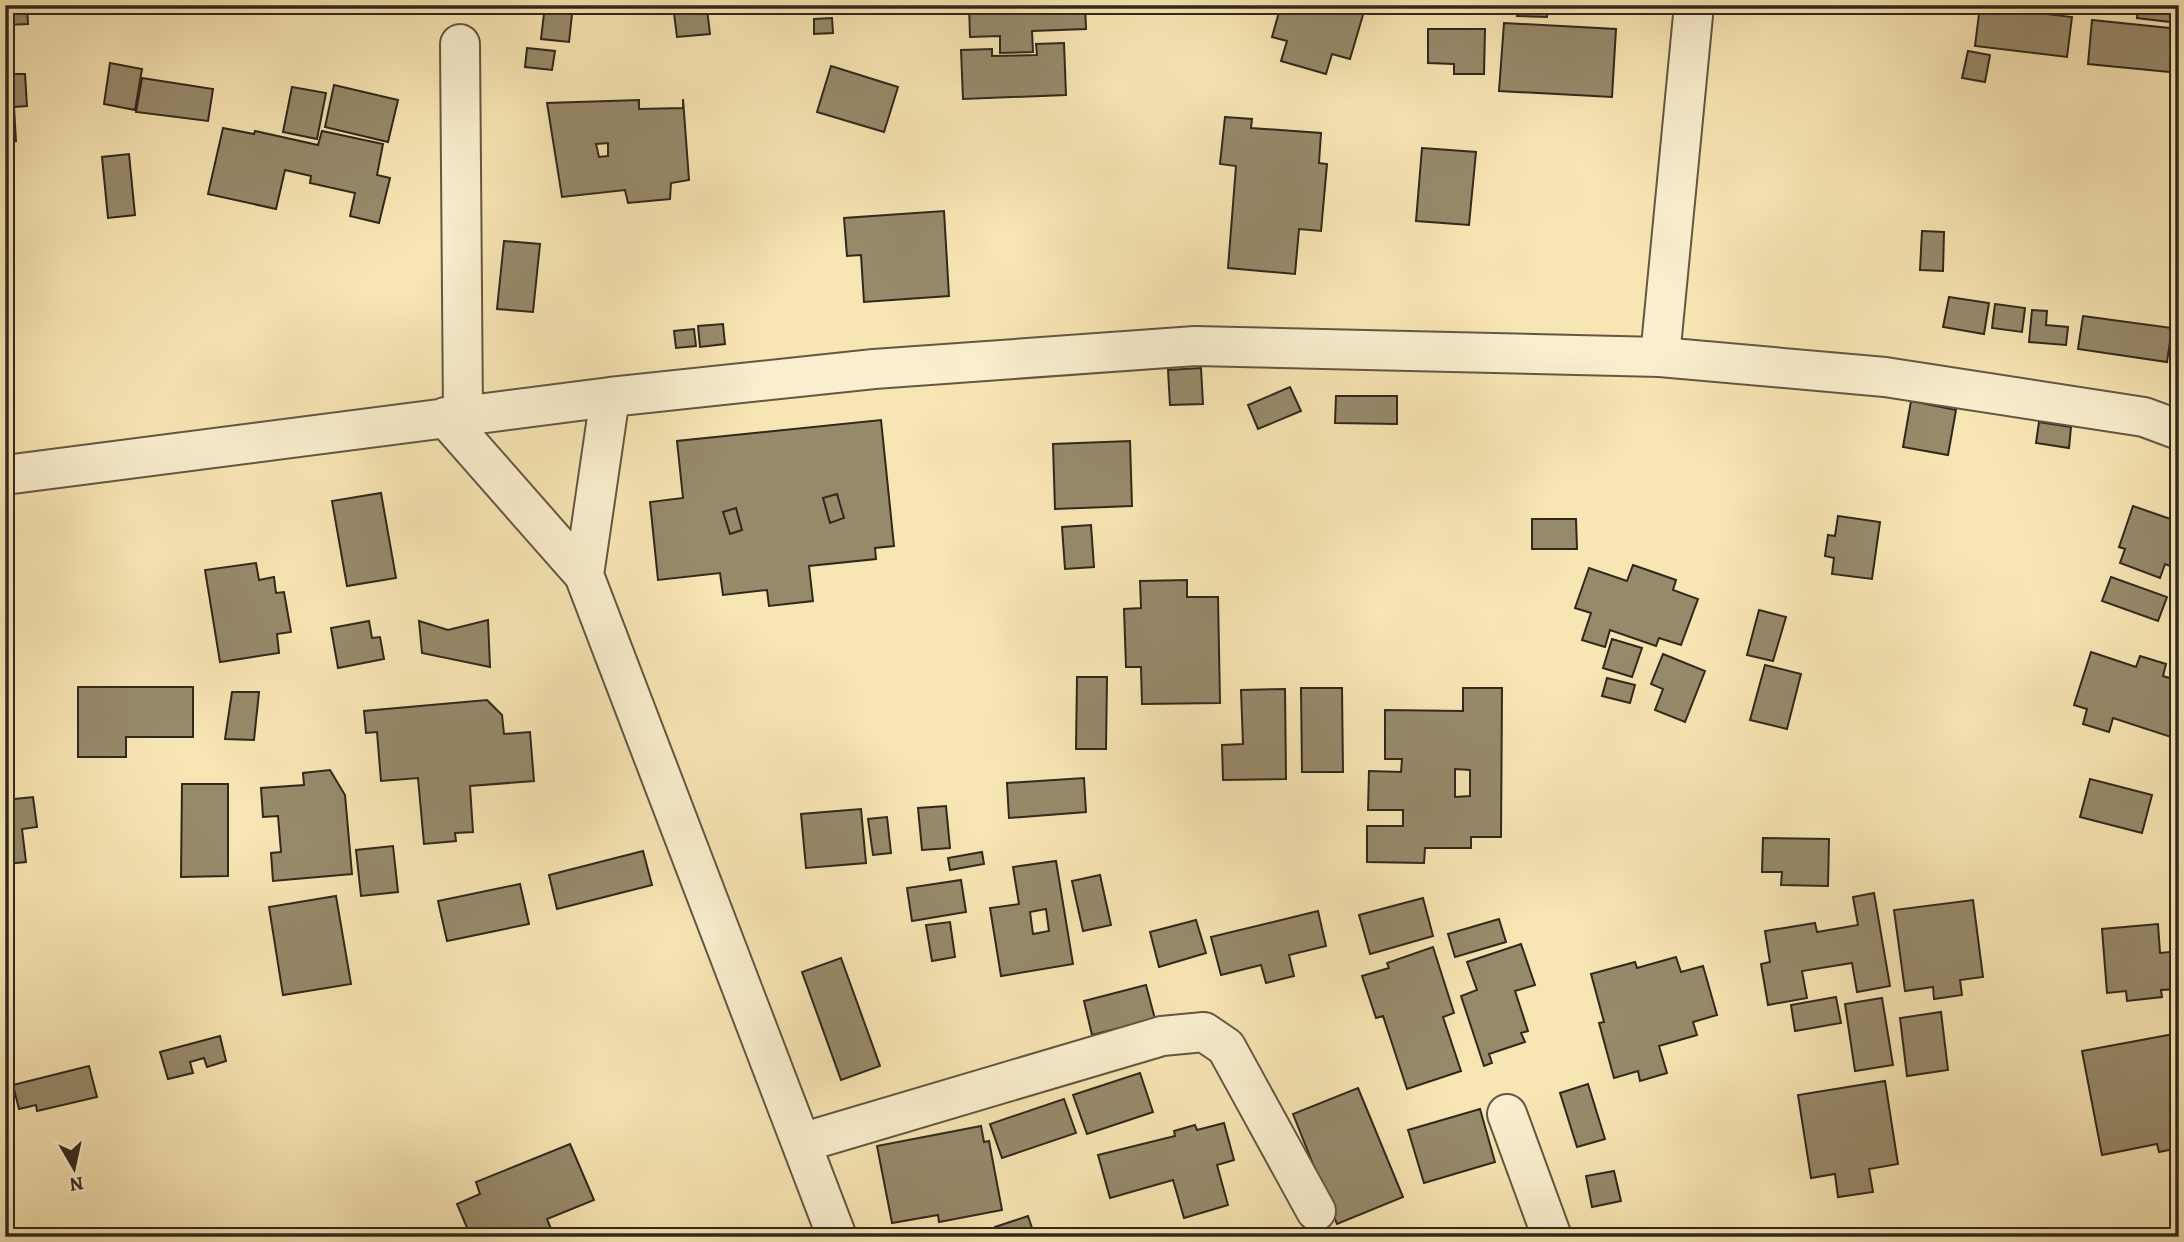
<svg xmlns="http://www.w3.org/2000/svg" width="2184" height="1242" viewBox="0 0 2184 1242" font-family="Alegreya,serif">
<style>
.building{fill:#978a6b;stroke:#30281d;stroke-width:2;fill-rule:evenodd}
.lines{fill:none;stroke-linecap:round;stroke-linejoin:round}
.minor-casing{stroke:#625742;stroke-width:42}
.minor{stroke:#faeece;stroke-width:38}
</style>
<rect width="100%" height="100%" fill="#f7e5b3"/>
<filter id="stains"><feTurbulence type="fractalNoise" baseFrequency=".00286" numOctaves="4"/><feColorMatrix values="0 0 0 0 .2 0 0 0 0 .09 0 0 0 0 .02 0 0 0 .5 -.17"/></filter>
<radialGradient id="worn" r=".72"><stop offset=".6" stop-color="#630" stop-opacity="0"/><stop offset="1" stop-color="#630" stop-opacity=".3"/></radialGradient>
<path class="building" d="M5,5h22l1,19 -23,1z
M545,5h28l-4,37 -28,-3z
M673,5h22v5l12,-1 3,25 -33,3z
M969,5h116l1,24 -54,2 1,21 -33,1v-17l-30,1z
M1281,5h74l10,3 -15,51 -18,-5 -6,20 -45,-13 6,-20 -15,-4z
M1455,5h32l-1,8 -31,-4z
M1518,5h30l-1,12 -30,-1z
M2138,5h41v18l-42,-5z
M1980,6l92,11 -5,40 -92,-11z
M832,18l1,15 -19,1v-15z
M2092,20l87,9v44l-91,-9z
M1504,23l112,6 -4,68 -113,-6z
M1428,29h57l-1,45h-30v-10l-26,-1z
M5,32h4l3,42h13l2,32 -13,1 2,34 -11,1z
M1064,43l2,52 -103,4 -2,-49 31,-1v7l45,-1 -1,-11z
M527,48l28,3 -3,19 -27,-3z
M1968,51l22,4 -5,27 -23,-4z
M110,63l32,6 -7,41 -31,-6z
M831,66l67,21 -14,45 -67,-20z
M142,78l71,11 -5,32 -72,-9z
M334,85l64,15 -10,42 -63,-15z
M292,87l34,6 -9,46 -34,-7z
M683,99l6,81 -18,3 -1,16 -42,4 -3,-13 -63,7 -15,-94 92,-3v9l44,-1zM608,143v13l-9,1 -3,-13z
M1225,117l27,2 -1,9 70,5 -2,30 8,1 -6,67 -22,-2 -4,45 -67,-6 8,-102 -16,-2z
M223,128l31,6 1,-3 63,14 4,-14 61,13 -6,31 13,3 -11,45 -29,-7 5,-23 -45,-10 1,-7 -26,-6 -9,39 -68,-15z
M1422,148l54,4 -7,73 -53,-4z
M129,154l6,61 -27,3 -6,-61z
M944,211l5,85 -85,6 -3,-47 -14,1 -3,-38z
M1922,231l22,1 -1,39 -23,-1z
M504,241l36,3 -7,68 -36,-3z
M1949,297l40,6 -5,31 -41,-7z
M1995,304l30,4 -3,24 -30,-4z
M2032,310l15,1 -1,14 22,2 -2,18 -37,-3z
M2083,316l89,12 -5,34 -89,-13z
M723,324l2,20 -25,3 -2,-21z
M694,329l2,17 -20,2 -2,-17z
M1201,368l2,36 -33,1 -2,-35z
M1290,387l11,24 -43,18 -10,-24z
M1336,396h61v28l-62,-1z
M1911,401l45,9 -8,45 -45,-8z
M881,420l13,126 -19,2 1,11 -67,7 4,35 -44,5 -2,-16 -44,5 -3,-22 -62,7 -8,-78 33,-4 -6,-57zM837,494l7,24 -14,5 -7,-25zM736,508l6,22 -12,4 -7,-22z
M2039,422l32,5 -2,21 -33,-5z
M1130,441l2,65 -77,3 -2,-65z
M381,493l15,85 -49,8 -15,-85z
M837,494l7,24 -14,5 -7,-25z
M2133,506l46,16 -1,47 -13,-5 -5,14 -40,-15 5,-14 -6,-2z
M736,508l6,22 -12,4 -7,-22z
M1838,516l42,6 -8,57 -40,-5 2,-16 -9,-2 3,-21 7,1z
M1532,519h44l1,30h-45z
M1091,525l3,42 -29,2 -3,-42z
M256,563l3,17 15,-3 2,16 8,-1 7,40 -14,2 2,19 -59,9 -15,-92z
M1633,565l43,15 -3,10 25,9 -17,46 -22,-7 -3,8 -46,-16 -5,17 -23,-7 9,-27 -16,-5 14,-40 38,13z
M2111,577l56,20 -9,24 -56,-20z
M1187,580v17h31l2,106 -78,1 -1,-37h-15l-2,-58 17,-1 -1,-27z
M1759,610l27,7 -13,44 -26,-6z
M488,620l2,47 -68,-14 -3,-32 29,9z
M369,621l3,17 8,-1 4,22 -46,9 -7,-40z
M1612,639l30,9 -10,29 -29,-9z
M2091,652l45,15 4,-11 26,8 -3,12 16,5 -2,58 -64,-21 -4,14 -26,-8 4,-15 -13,-4z
M1663,654l42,17 -20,51 -30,-12 8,-21 -12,-5z
M1765,665l36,9 -14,55 -37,-9z
M1077,677h30l-1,72h-30z
M1607,678l28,7 -5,18 -28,-7z
M78,687h115v50h-67v20h-48z
M1301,688h41l1,84h-41z
M1463,688h39l-1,149h-30v11h-46l-1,15 -57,-1v-36h36v-16h-35l1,-39 32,1 1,-13h-17v-49l78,1zM1455,769l15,1v26l-15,1z
M1285,689l1,90 -63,1 -1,-35 21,-1 -2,-54z
M232,692h27l-5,48 -29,-1z
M487,700l15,15 2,19 26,-2 4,49 -64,5 3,46 -18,1 1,8 -32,3 -6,-66 -37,3 -4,-49 -11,1 -2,-22z
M330,770l15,25 7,79 -79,7 -2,-28 10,-1 -3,-36 -15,1 -2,-29 43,-3 -1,-12z
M1084,778l2,34 -77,6 -2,-35z
M2090,779l62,16 -10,38 -62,-16z
M182,784h46v92l-47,1z
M33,797l4,30 -15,2 4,33 -21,2v-64z
M946,806l4,42 -28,2 -4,-42z
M861,809l5,54 -60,5 -5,-54z
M887,817l4,36 -18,2 -5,-36z
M1763,838l66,1 -1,47 -47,-1 1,-13h-20z
M393,846l5,46 -37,4 -5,-46z
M643,851l9,34 -95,24 -8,-34z
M982,852l2,12 -34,6 -2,-12z
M1056,861l17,103 -72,12 -11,-68 29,-4 -6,-37zM1046,909l3,22 -16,3 -3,-22z
M1100,875l11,50 -28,6 -11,-50z
M961,880l5,32 -54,9 -5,-33z
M520,884l9,40 -82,17 -9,-40z
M1874,893l16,93 -33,6 -5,-29 -50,8 5,27 -39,7 -7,-41 9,-2 -5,-31 50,-8 2,9 41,-7 -5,-28z
M336,896l15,88 -68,11 -14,-88z
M1423,898l10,38 -63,18 -11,-39z
M1973,900l10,77 -23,3 2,15 -28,4 -1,-12 -28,4 -11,-81z
M1318,911l8,35 -37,9 5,21 -28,7 -5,-18 -40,10 -10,-38z
M1499,919l7,23 -51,15 -7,-23z
M1196,920l10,33 -47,14 -9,-35z
M950,922l5,35 -23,4 -6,-36z
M2158,924l2,29 19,-2v38l-18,1 1,7 -35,4 -1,-10 -19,2 -5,-64z
M1521,944l14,41 -20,6 13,40 -7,2 4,9 -36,12 3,9 -8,3 -23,-70 16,-6 -10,-28z
M1433,947l21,66 -11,4 18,54 -54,18 -24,-73 -7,2 -14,-42 27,-8 -2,-5z
M1676,957l5,15 22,-6 14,49 -24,7 4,13 -38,11 8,27 -27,8 -2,-10 -24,7 -15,-55 5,-1 -13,-48 44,-12 2,6z
M841,958l39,108 -39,14 -39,-108z
M1146,985l9,34 -63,16 -8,-34z
M1836,997l5,26 -46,8 -4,-26z
M1882,998l11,67 -38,6 -10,-67z
M1941,1012l7,58 -41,6 -7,-58z
M2179,1033v115l-20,4 -2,-8 -55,11 -20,-104z
M220,1036l6,25 -19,6 -3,-9 -14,4 3,11 -25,6 -8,-27z
M89,1066l8,31 -60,14 -1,-6 -17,4 -6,-24z
M1140,1073l13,39 -66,22 -14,-39z
M1885,1081l13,83 -29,5 4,23 -35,5 -3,-23 -24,4 -13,-83z
M1588,1084l17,55 -28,8 -17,-54z
M1358,1088l45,109 -66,27 -44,-110z
M1064,1099l12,34 -74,25 -12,-34z
M1480,1109l15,53 -71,21 -16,-53z
M1224,1123l10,37 -17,5 11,40 -44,13 -11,-38 -63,18 -12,-43 77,-19 -1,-5 21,-6 2,5z
M981,1126l3,16 5,-1 13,69 -63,12 -1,-7 -46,8 -15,-77z
M570,1144l24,56 -47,19 7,17 -2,1h-33l-2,-6 -13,6h-33l-14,-33 23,-10 -4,-12z
M1614,1171l7,30 -29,6 -6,-31z
M1028,1216l7,21h-41l3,-1 -2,-9z"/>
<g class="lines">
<defs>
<path id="minor" d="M460,44l3,371
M1660,357l34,-352
M445,417l139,158 253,662
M5,475l605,-78 264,-28 321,-23 465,11 225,20 259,40 35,13
M584,575l26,-178
M1507,1114l45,123
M801,1143l361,-107 42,-4 22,15 90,164"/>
</defs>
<use href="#minor" class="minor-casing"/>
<use href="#minor" class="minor"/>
</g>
<rect width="2184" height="1242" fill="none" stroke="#f7e5b3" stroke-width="28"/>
<rect x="7" y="7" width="2170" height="1228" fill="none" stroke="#30281d" stroke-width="3.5"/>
<rect x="14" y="14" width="2156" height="1214" fill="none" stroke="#30281d" stroke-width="2"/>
<g transform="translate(74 1168) rotate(171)" stroke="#faeece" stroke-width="5" paint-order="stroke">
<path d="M0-5L12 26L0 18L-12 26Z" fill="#30281d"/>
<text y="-10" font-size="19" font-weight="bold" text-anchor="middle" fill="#30281d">N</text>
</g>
<rect width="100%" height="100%" filter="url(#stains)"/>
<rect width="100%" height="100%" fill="url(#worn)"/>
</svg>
